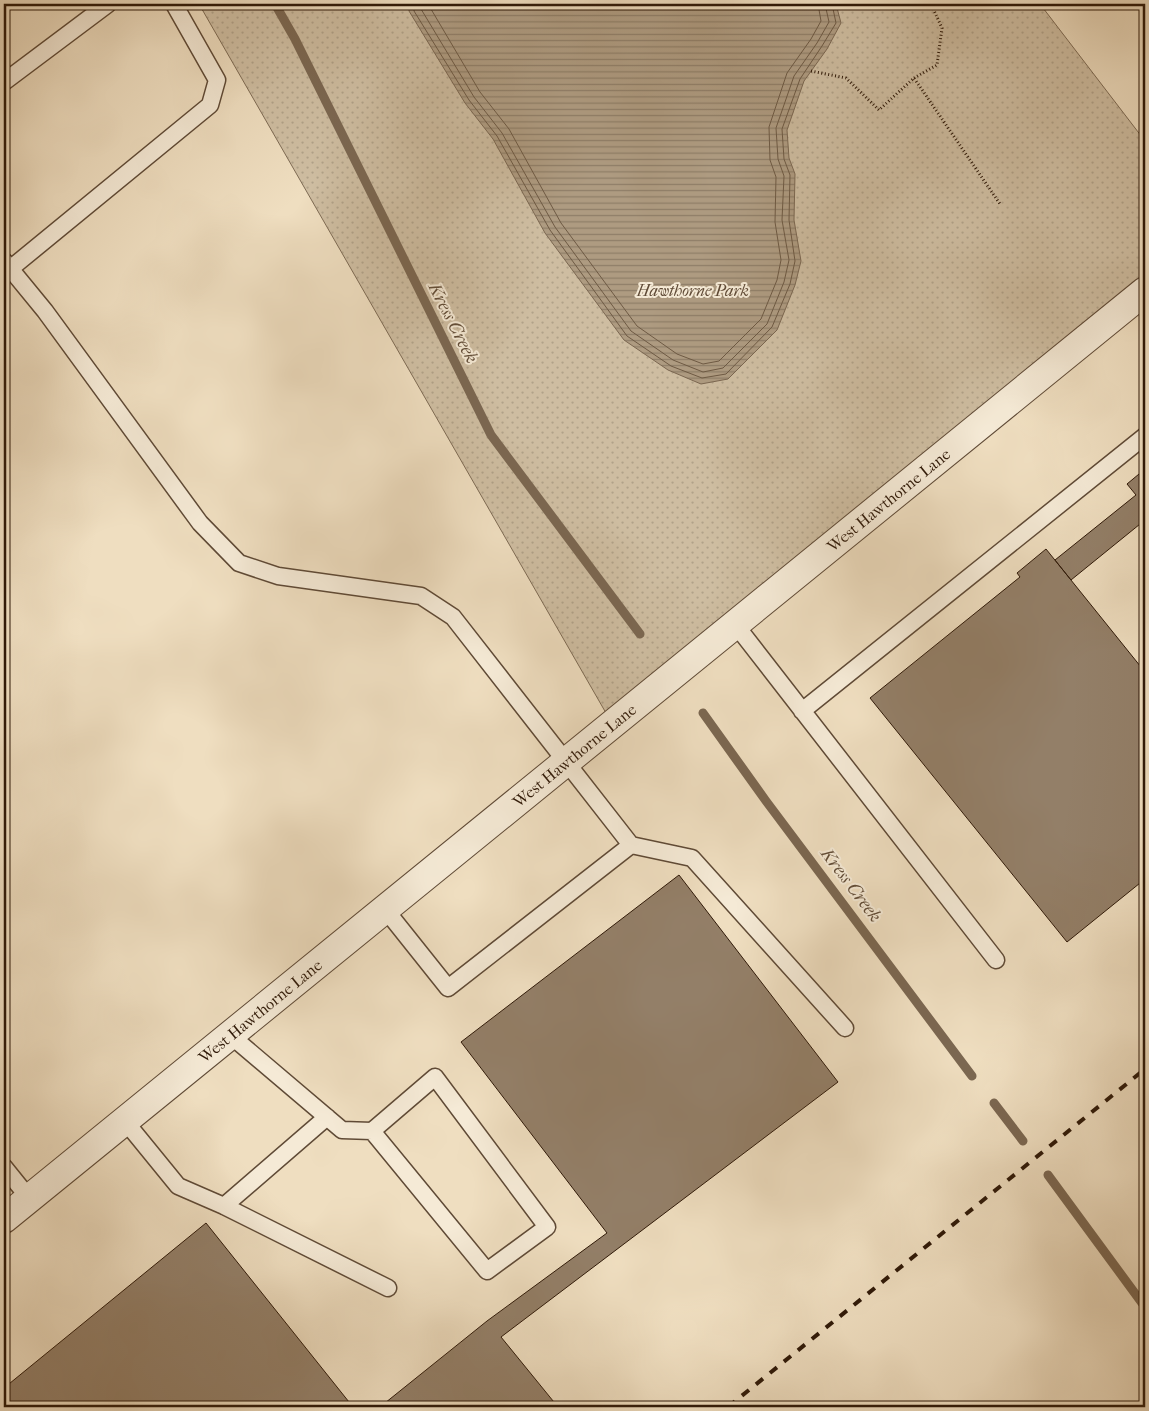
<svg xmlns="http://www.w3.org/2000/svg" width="1149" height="1411" viewBox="0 0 1149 1411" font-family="'IM FELL French Canon',serif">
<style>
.grass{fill:url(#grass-dots);stroke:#7e6b54}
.water{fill:url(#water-rules);stroke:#7b6751}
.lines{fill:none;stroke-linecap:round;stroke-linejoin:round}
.shore{stroke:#6e5a44;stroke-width:1}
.stream{stroke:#7b6751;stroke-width:9}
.building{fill:#937f68;stroke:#2f1908}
.service-casing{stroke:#5f4a36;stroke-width:19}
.tertiary-casing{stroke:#5f4a36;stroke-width:30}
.path{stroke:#2f1908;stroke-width:3;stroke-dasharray:1 2.5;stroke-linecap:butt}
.service{stroke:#f5ead6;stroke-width:16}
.tertiary{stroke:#f5ead6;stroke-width:28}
.rail{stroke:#2f1908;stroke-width:4;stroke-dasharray:9 9;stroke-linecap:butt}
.labels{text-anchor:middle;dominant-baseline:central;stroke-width:4;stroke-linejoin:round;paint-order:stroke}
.park-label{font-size:16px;font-style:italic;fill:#5f4a36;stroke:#f5ead6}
.street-label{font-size:16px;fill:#2f1908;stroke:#f5ead6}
.water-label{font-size:18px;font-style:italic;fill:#624d38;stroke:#f5ead6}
</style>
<defs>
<pattern id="grass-dots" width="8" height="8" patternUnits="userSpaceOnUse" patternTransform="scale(1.25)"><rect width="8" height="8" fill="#cebda1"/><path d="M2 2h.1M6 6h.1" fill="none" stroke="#b1a289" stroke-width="1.8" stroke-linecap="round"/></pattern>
<pattern id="water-rules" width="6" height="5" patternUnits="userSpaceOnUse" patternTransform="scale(1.25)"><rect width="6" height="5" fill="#ae9b81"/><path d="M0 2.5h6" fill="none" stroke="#8e7e68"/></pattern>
</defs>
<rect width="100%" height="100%" fill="#efdec0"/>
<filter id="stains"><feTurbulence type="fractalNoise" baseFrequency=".004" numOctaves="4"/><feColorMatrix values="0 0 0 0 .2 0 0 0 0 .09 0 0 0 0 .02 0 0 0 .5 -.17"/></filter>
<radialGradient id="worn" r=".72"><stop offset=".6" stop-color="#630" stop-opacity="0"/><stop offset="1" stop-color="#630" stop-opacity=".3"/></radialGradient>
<path class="grass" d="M199,4h841l105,137v150l-535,429z"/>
<path class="water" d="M409,4h427l5,19 -14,26 -23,32 -17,49 2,28 6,16 -1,46 7,41 -6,24 -18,45 -49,49 -27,5 -33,-14 -44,-30 -79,-107 -52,-94 -28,-36 -56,-92z"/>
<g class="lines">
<path class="shore" d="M414,4v7l55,89 28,36 53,94 77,106 44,30 31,12 24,-4 46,-47 18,-43 5,-23 -6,-41 1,-45 -6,-16 -2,-30 18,-50 22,-33 14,-23 -4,-19
M420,4l1,5 53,88 28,36 53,94 76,104 42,29 30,12 20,-4 44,-44 17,-42 5,-22 -7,-40 2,-44 -6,-17 -2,-31 18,-52 23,-33 12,-21 -4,-18
M428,4l52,88 29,37 52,94 76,103 40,28 26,10 16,-3 42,-42 16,-39 4,-20 -6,-38 1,-45 -6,-17 -1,-33 18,-54 24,-34 10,-18 -3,-17"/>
<path class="stream" d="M275,4l20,35 196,396 149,199
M703,713l63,88 206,275
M994,1103l29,38
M1048,1175l97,132"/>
</g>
<path class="building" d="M1145,469v51l-74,60 -16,-20 81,-65 -9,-11z
M1046,549l99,123v207l-78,63 -197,-244 150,-121 -3,-4z
M679,875l159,207 -337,255 57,70h-178l107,-86 120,-88 -146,-191z
M206,1223l147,184h-349v-19z"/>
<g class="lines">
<defs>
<path id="service" d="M4,82l104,-78
M4,261l41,50 155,212 39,40 39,13 143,20 32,21 178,228
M10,269l200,-164 7,-25 -43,-76
M735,624l261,336
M802,711l343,-275
M385,909l63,79 183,-143 61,13 153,170
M230,1035l112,95 30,1 63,-54 112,150 -60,44 -115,-140
M125,1121l53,65 46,20 164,82
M4,1167l25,31
M224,1206l103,-89"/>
<g id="tertiary">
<path id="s1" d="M4,1219l1141,-928"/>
</g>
</defs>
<use href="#service" class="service-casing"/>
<use href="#tertiary" class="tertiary-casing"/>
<path class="path" d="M811,71l35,7 33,32 35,-32 86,126
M914,78l23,-13 5,-37 -11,-24"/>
<use href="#service" class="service"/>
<use href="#tertiary" class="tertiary"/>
<path class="rail" d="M728,1407l417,-338"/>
</g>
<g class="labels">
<g class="park-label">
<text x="693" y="290">Hawthorne Park</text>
</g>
<g class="street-label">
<text stroke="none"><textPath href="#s1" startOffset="1140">West Hawthorne Lane</textPath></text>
<text stroke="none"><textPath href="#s1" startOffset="735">West Hawthorne Lane</textPath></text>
<text stroke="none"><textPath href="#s1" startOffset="330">West Hawthorne Lane</textPath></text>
</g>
<g class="water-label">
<text transform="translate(453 323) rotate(63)">Kress Creek</text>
<text transform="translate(851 885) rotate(53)">Kress Creek</text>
</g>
</g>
<rect width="1149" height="1411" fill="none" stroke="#efdec0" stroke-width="20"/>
<rect x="5" y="5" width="1139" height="1401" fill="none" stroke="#2f1908" stroke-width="2.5"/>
<rect x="10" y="10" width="1129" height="1391" fill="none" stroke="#2f1908"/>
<rect width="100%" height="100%" filter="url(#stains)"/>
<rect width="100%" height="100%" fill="url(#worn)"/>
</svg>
